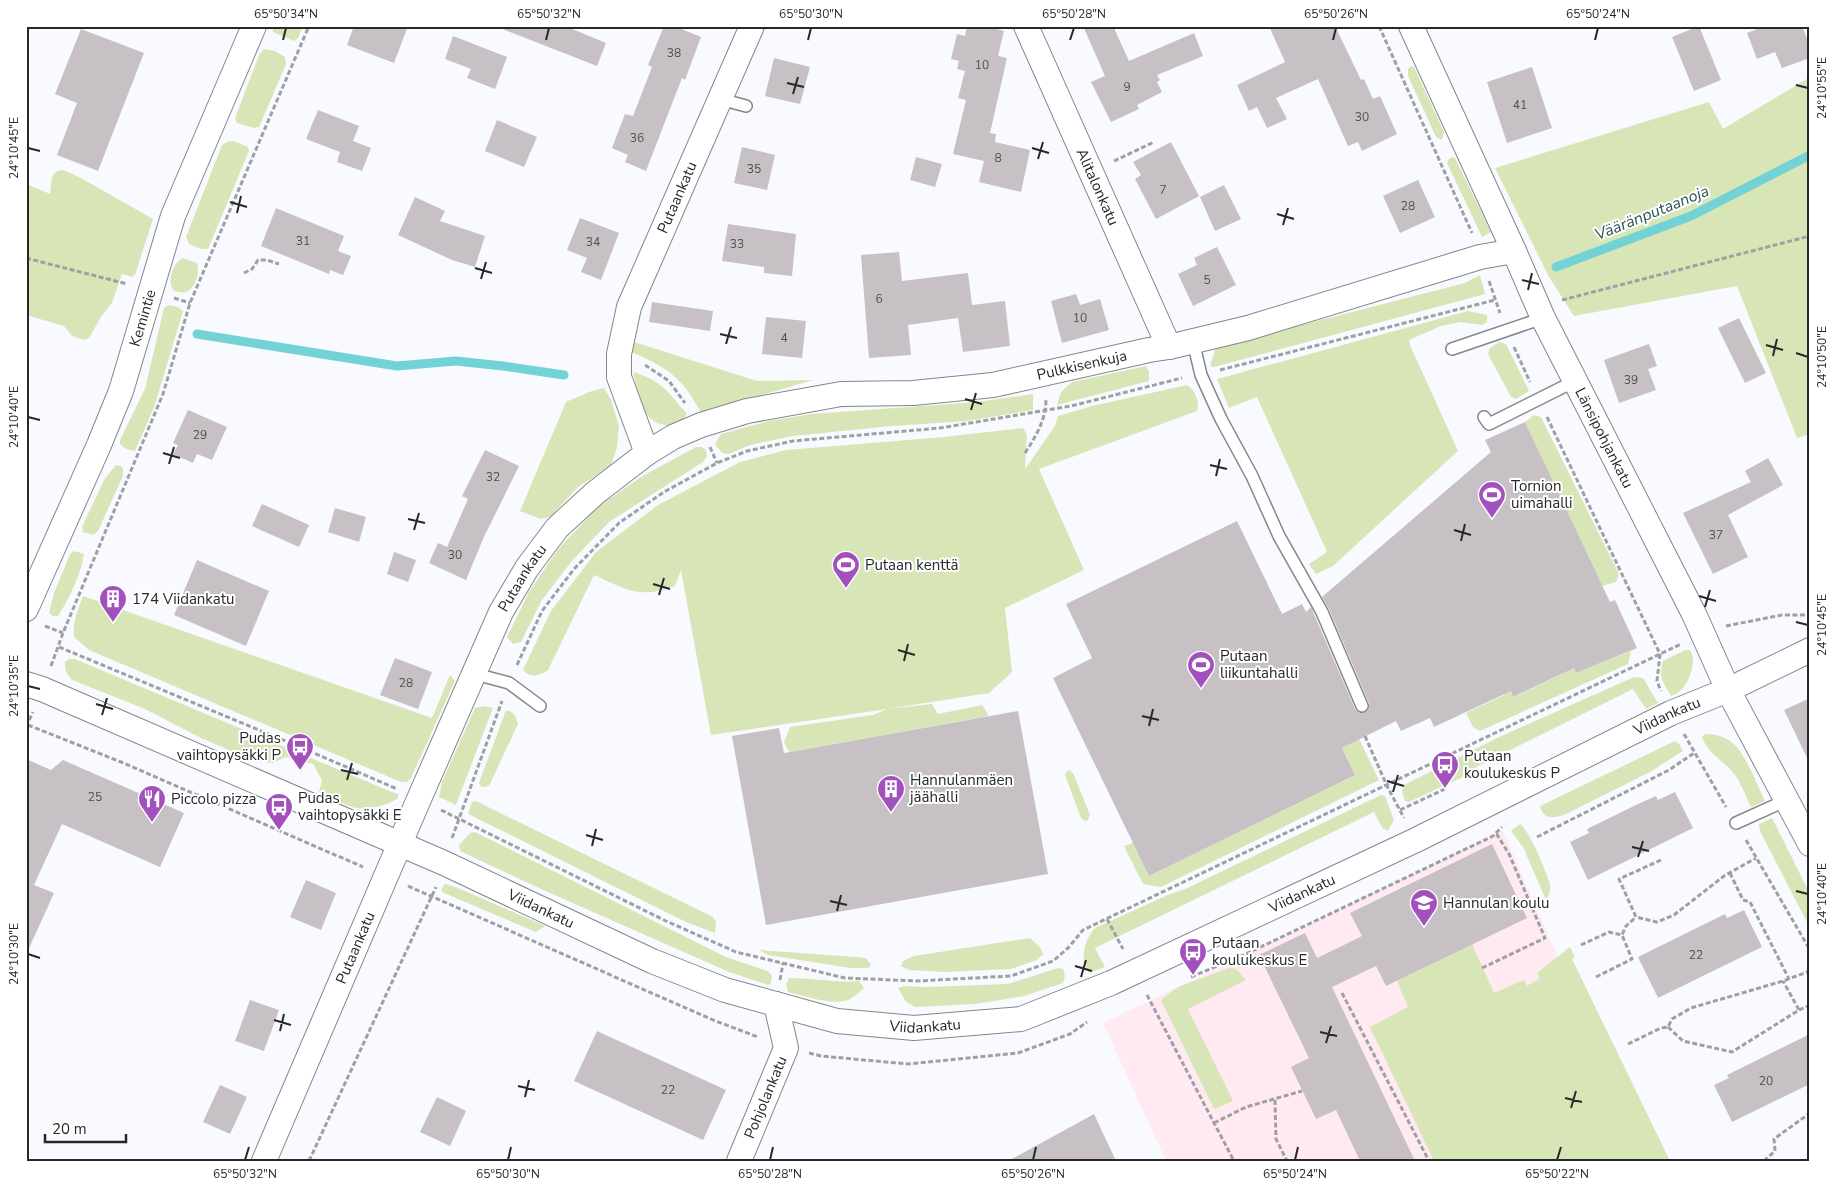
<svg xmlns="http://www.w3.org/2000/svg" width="1836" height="1187" viewBox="0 0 1836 1187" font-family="'Nunito Sans',sans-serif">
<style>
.education{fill:#ffeaf1}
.green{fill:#d8e5b7}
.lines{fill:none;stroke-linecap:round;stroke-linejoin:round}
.stream{stroke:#73d2d5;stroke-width:9}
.building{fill:#c7c1c5}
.service-casing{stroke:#84868b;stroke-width:14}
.minor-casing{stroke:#84868b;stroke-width:26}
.path{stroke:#9fa0a3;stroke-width:3;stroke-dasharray:5 2.5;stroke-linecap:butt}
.service{stroke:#fff;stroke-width:11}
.minor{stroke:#fff;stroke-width:24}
.ticks{fill:none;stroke:#27282a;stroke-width:2}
.labels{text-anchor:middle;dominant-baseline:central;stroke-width:4;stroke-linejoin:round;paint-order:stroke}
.number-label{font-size:12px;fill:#4f4e51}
.street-label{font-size:15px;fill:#27282a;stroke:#fff}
.poi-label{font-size:15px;fill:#27282a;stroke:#fff;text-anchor:start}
.water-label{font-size:16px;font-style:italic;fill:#285355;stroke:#fff}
.neatline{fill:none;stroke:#27282a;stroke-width:2}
.ticks-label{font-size:12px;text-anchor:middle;fill:#27282a}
</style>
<rect width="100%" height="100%" fill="#f9faff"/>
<path class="education" d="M1503,831l143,330h-480l-63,-138z"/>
<path class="green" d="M272,26h31l-5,12 -4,3 -21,-9z
M264,49l11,2 10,6 1,7 -27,63 -5,1 -17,-5 -2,-5 24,-63z
M1410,66l4,1 30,65 -2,8 -6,-3 -28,-61v-7z
M1810,77v357l-13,4 -60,-152 -163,30 -25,-39 -54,-109 214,-66 14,27z
M233,141l15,6 1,4 -41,98h-7l-12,-5 -3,-7 36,-92 5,-3z
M1453,157l2,1 36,74 -9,5 -35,-74 2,-4z
M63,170l18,8 72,41 -18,56 -3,2 -10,-3 -10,29 -11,14 -12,21 -5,2 -12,-4 -8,-10 -38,-11v-131l24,10c2,-11 -1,-23 13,-24z
M183,258l14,5c3,9 -1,25 -11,29 -4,1 -9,0 -12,-1 -8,-8 -1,-29 9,-33z
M1480,275l5,19 -271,73 -4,-1 6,-19 249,-64z
M169,305l9,2 5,4 -28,94 -20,46 -9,-2 -6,-5v-4l25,-51 19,-81z
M1468,311l19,4v7l-5,3 -22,-3 -19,4 -32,14 1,5 48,106 -125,115 -17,8 -7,-10 18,-12 -70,-155 -28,11 -12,-29z
M631,341l126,40 56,-1 -112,33c-18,-35 -34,-46 -70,-61z
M1499,342l7,2 23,47 -13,8 -5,-2 -23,-43 2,-6z
M1146,366l3,6v9l-92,24 4,-13 11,-10z
M633,372c28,8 35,20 54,42 -6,8 -12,13 -22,11 -25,-3 -27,-34 -32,-53z
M1187,385c8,5 13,17 10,26l-158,58 45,101 -79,38 7,64 -23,21 -102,16 45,-5 6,10 44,-9 7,11 -200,36 -5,-10 6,-15 83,-12 14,-6 -176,26 -30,-165 -6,16c-36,13 -48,4 -81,-11l-46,95c-8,6 -18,9 -25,0l28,-59 45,-59 62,-47 82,-43 46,-12 158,-13 79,-9 4,7 -2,34 30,-43 3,-10 34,-10z
M604,388l7,12 8,26 -2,21 -6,18 -33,22 -27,29 -10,3 -21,-8 46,-109 23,-10z
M1033,394v16l-66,11 -75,5 -99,10 -43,9 -21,9 -7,-1 -7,-9 6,-10 48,-13 42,-7 166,-12z
M1534,415l7,2 78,157 -3,8 -14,4 -77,-164z
M696,447h6l4,3 1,6 -4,6 -94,60 -38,40 -29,38 -21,42 -8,2 -6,-7 22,-45 30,-44 39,-41 43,-30z
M116,465l5,1 2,3v7l-25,55 -5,4 -10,-3 -1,-5 22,-47z
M74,551l10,3c-3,20 -15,45 -26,62h-5l-4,-3 5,-20 16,-39z
M83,596l349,122 18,-43 5,6 -44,97 -4,4h-6l-312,-132 -15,-13c-2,-14 4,-27 9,-41z
M1685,650h5c7,9 0,31 -8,39 -2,3 -7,5 -11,7 -8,-14 -13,-19 -8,-35z
M1631,651l-3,13 -148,67 -7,-4 -7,-14 38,-18 -4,-10 7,-3 7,15 50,-24 2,-19 10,19z
M69,659h6l317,133 6,2v4c-11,8 -32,13 -46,9 -11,-3 -22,-11 -33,-15l3,-12 -9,-16 -27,-7 -13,6 -19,-2 -53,-23 -56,-29 -73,-29c-5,-6 -8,-11 -7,-18z
M1634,677l9,1 15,25 -12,6 -13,-20 -157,78 2,3 -69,32 -4,-1 -3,-10 2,-6 93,-47z
M485,706l8,2 -37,97 -17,-8 3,-15 33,-74z
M506,710c8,2 10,6 12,14l-29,62 -7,1 -3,-4z
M1705,734c7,0 15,1 22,5 18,10 29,44 38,62l-14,6c-5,-10 -9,-22 -16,-32 -10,-14 -27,-20 -33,-38z
M1359,739l20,41 -218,107 -18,-3 -19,-38 9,-3 16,33 206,-101 -13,-27z
M1675,741l4,3 4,7 -33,21 -86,43c-10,3 -21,5 -24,-9z
M1070,770l4,5 16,40 -2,5 -3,1 -4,-3 -15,-40 -1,-4 2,-3z
M1381,795l4,1 9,24 -6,11 -6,-3 -8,-16 -279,136 10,19 -16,6c-10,-13 -5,-33 6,-45l75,-34 15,-5z
M476,801l237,116 3,5 -1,11 -29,-11 -218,-108 4,-12z
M1772,818l38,76v34l-50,-97 -1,-7z
M1520,824c8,4 28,51 30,61 1,6 -1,10 -4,15l-23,-53 -12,-16z
M475,832l251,125 42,14 4,5 -1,7 -2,2 -40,-13 -188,-83 -81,-38 -1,-6 11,-12z
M445,884l13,4 87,38 -9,6 -92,-39 -3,-3z
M1030,938l10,9 3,7 -6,6 -26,9 -67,3 -35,-2 -8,-4 2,-5 11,-5z
M1472,944l22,49 30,-13 3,6 13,-8 -3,-5 33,-26 5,10 -3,2 98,202h-236l-64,-134 38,-20 -11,-26z
M759,950l97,7 10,1 5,7 -3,3h-18l-82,-13z
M1058,968l5,1 2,7 -2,7 -39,13 -48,8 -61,3 -9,-5 -8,-14 6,-2 23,1 81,-3z
M1229,968l7,1 10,11 -58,29 45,92 -19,8 -53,-109 17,-13z
M789,978c24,0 47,5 70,3l5,7c-6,5 -12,12 -20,13 -18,3 -39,-5 -56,-9l-2,-8z"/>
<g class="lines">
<path class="stream" d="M1556,267l135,-51 119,-61
M197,334l200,32 59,-5 47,5 61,9"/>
</g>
<path class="building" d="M354,26h54l-14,37 -47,-18z
M500,26h65l41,17 -9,23 -97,-38z
M664,26h10l27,11 -16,43 -3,-2 -36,93 -21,-9 3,-7 -16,-7 13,-34 8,2 19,-49 -4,-2z
M967,26h19l18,5 -6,25 9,2 -17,75 6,1 -1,8 35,8 -9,42 -42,-10 5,-21 -31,-7 13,-54 -8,-2 7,-27 -8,-2 2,-8 -8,-2 6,-25 8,2z
M1083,26h30l16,35 65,-28 9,23 -46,19 3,5 -3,2 5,10 -25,13 2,4 -28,13 -20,-40 14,-6z
M1269,26h66l26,54 3,-1 9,20 7,-3 17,38 -35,17 -4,-9 -10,4 -30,-67 -42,19 11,21 -20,9 -10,-21 -8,4 -12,-26 48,-23z
M1699,26l22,54 -27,11 -22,-54z
M1765,26h37l8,20v12l-28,10 -7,-16 -18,7 -10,-26z
M81,29l63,24 -46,118 -41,-16 20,-52 -22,-9z
M453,36l54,21 -12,32 -28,-11 4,-9 -26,-10z
M774,58l36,9 -10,37 -35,-8z
M1532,67l20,61 -45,15 -20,-61z
M318,110l41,16 -6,15 18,7 -9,23 -25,-9 3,-10 -34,-13z
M497,120l40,17 -13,30 -39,-16z
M1171,142l28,54 -43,23 -21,-40 6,-4 -8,-13z
M742,147l33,8 -8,35 -33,-7z
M916,157l26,7 -7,23 -25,-7z
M1418,180l17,37 -35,16 -17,-37z
M1224,185l17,34 -26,12 -15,-34z
M415,197l30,14 -5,10 45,15 -10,31 -23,-7 -54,-25z
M276,208l68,28 -6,15 13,5 -8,19 -13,-5 -1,4 -68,-28z
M580,218l39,15 -18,47 -20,-8 6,-14 -20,-8z
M728,224l68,10 -4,42 -28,-3v-6l-42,-6z
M1217,247l19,38 -43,21 -15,-32 19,-9 -3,-7z
M899,252l3,29 66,-8 4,32 33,-4 5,45 -47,6 -5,-34 -50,7 3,30 -42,3 -8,-103z
M1076,294l4,11 20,-6 9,31 -47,13 -11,-42z
M652,302l61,9 -3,20 -61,-9z
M766,317l40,4 -4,37 -40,-4z
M1739,318l27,55 -21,10 -27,-55z
M1649,344l8,22 -9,3 8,21 -37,13 -15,-43z
M188,410l39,17 -15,33 -15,-6 -4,9 -20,-9 5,-9 -5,-2z
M1525,422l85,180 5,-2 22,48 -61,25 -2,-5 -61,29 -2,-6 -77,36 -4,-9 -29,13 -5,-10 -54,27 13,27 -206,101 -96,-198 39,-20 -26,-54 171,-83 45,93 20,-10 4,8 5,-5 44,102 3,3 6,1 4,-3 1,-7 -40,-94 -7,-12 169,-145 -6,-12z
M485,450l34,16 -36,73 -17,41 -37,-17 9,-20 9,4 21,-48 -6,-3z
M1768,458l15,27 -55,30 20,42 -35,17 -30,-61 68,-31 -6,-11z
M262,504l47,21 -10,22 -47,-21z
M335,508l31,9 -7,25 -31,-10z
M394,552l22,8 -8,22 -21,-8z
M197,560l72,31 -23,55 -72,-31z
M395,658l37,14 -14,37 -38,-14z
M1810,698v66l-26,-54z
M1018,711l30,163 -282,51 -34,-189 47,-8 5,25z
M26,759l25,11 12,-10 121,53 -24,54 -98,-43 -28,61 20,8 -28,62z
M1675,792l18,36 -105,52 -18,-38 19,-9 -2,-4 49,-24 20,-9 2,4z
M1492,844l35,74 -141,68 -10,-20 -44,21 83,174h-55l-24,-51 -20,9 -25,-52 18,-9 -50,-103 46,-22 12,25 25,-12 20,-10 -12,-23z
M306,880l30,13 -15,37 -31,-13z
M1744,910l18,37 -104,51 -20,-41 87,-43 2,4z
M250,1000l29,10 -15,41 -29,-10z
M597,1031l129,59 -23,50 -129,-59z
M1810,1034v50l-78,38 -18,-37 15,-7 -2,-3z
M220,1085l27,12 -17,37 -27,-12z
M437,1097l29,14 -16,35 -30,-14z
M1094,1114l22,47h-108z"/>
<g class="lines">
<defs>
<path id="service" d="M720,99l26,7
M1193,341l8,34 20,44 31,57 27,60 43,76 40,94
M1452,349l91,-31
M1484,417l5,7 86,-43
M475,674l34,9 31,23
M1736,823l51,-23"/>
<g id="minor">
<path id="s1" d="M1026,26l143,321"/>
<path id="s2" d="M1411,26l103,225 29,67 151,296 34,76 82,154"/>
<path id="s3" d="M647,453l26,-16 28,-12 46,-14 94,-17 72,-1 80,-8 156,-35 20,-3 79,-19 232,-71 34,-6"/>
<path id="s4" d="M26,609l73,-164 22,-54 52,-175 81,-190"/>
<path id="s5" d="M26,684l16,5 402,174 208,98 73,29 112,31 77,7 107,-9 90,-36 305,-143 255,-127 57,-23 82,-40"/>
<path id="s6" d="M264,1161l155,-362 82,-187 26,-44 30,-40 38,-35 52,-40 -28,-76v-23l10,-47 123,-281"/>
<path id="s7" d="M739,1161l47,-113 -10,-44"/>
</g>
</defs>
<use href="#service" class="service-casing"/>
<use href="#minor" class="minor-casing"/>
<path class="path" d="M1379,26l93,207
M1114,161l40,-19
M26,258l101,26
M244,273l8,-4 6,-9h9l12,4
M1489,281l11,32
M174,298l16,5
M1562,300l248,-64
M1514,347l16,35
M645,365l24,16 16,22
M1220,370l275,-70
M1547,417l113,237 -3,27 4,10
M710,447l7,16
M1025,453c11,-17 21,-33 21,-54
M45,626l18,7
M1726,626l56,-11h28
M59,647l248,103 90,39
M517,665l25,-54 32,-42 45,-46 45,-31 53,-29 30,-12 46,-10 147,-13 131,-22 111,-28
M51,666l12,-33 100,-239 27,-91 119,-277
M28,725l93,37 242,105
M26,727l7,-15
M1684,734l42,73
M1365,736l22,50 17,32
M300,771l7,-21
M441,810l225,111 70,31 109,26 72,3 94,-5 42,-15 15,-13 15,-18 598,-286
M1400,810l45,-21
M1537,837l132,-67 25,-17
M452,838l50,-137
M1746,840l64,110
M1661,860l-42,19 17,38 21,5 17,-7 50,-39 32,-18
M1730,873l13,27 7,2 39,77
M408,886l305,134 45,17
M1107,919l16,30
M1581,945l28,-13 13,3 4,-9 10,-9
M1482,968l63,-30 -36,-84 -13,-21
M1191,977l55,-23 247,-118 9,-9
M1596,977l36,-18 -10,-24
M780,980l3,-17
M1342,993l87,168
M1147,995l87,166
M1799,1010l11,-5
M1668,1027l15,14 49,11 67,-42 -16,-29
M1628,1044l33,-16 7,-1 4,-8 19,-11 92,-27 27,-10
M809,1053l12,3 87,8 110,-11 52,-19 17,-12
M1275,1100l1,39 11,22
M1214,1123l32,-16 56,-16
M309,1161l127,-274
M1764,1161l11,-10 -1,-12 36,-26"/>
<use href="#service" class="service"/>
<use href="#minor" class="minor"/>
</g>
<path class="ticks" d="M283,40l3,-12M546,40l3,-12M808,40l3,-12M1070,40l4,-12M1333,40l3,-12M1595,40l3,-12M787,83l17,4M1796,85l12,3M793,94l5,-17M28,148l12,3M1032,148l17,5M1038,159l5,-17M230,202l17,5M237,213l4,-17M1277,214l17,5M1283,225l5,-17M475,268l17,5M481,279l5,-17M1522,280l17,4M1528,290l4,-17M720,334l17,4M726,344l5,-17M1766,345l17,5M1796,353l12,4M1773,356l4,-17M965,399l17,5M971,410l5,-17M28,417l12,3M163,453l17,5M169,464l5,-17M1210,465l17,4M1216,476l4,-17M408,519l17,4M414,530l5,-17M1454,530l17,5M1461,541l4,-17M653,584l17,5M659,595l5,-17M1699,596l17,5M1705,607l5,-17M1796,622l12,3M898,650l17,5M904,661l4,-17M28,686l12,3M96,704l17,5M102,715l5,-17M1142,716l17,4M1149,726l4,-17M341,770l17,4M347,780l5,-17M1387,781l17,5M1393,792l5,-17M586,835l17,5M592,846l4,-17M1632,847l17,4M1638,857l5,-16M1796,891l12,3M830,901l17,4M837,911l4,-16M28,954l12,4M1075,966l17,5M1081,977l5,-17M274,1020l17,5M280,1031l4,-17M1320,1032l17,4M1326,1043l5,-17M518,1086l17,4M525,1097l4,-17M1565,1098l17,4M1571,1108l5,-17M245,1160l4,-13M508,1160l3,-13M770,1160l3,-13M1033,1160l3,-13M1295,1160l3,-13M1557,1160l4,-13"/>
<defs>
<symbol id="stadium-pin" viewBox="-11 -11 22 30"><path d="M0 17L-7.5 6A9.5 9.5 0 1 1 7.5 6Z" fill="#a350bf" stroke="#fff"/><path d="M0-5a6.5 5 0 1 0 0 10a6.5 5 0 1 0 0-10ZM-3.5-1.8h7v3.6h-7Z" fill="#fff"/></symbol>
<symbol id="building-pin" viewBox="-11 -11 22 30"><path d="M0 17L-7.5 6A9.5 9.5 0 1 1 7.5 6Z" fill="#a350bf" stroke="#fff"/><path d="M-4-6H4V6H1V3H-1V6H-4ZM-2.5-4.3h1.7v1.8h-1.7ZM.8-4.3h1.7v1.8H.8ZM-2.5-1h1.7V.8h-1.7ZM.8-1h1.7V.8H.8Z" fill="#fff"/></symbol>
<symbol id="bus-pin" viewBox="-11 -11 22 30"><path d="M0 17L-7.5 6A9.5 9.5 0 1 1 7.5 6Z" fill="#a350bf" stroke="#fff"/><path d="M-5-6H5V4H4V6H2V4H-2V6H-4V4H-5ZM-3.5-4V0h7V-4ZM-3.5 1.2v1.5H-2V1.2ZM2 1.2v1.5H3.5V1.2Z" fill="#fff"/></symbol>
<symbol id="restaurant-pin" viewBox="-11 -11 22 30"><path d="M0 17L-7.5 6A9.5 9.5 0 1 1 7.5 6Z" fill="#a350bf" stroke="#fff"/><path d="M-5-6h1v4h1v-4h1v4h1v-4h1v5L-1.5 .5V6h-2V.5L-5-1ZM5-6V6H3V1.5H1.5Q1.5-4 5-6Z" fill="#fff"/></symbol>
<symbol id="school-pin" viewBox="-11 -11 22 30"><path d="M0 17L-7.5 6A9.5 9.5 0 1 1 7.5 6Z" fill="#a350bf" stroke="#fff"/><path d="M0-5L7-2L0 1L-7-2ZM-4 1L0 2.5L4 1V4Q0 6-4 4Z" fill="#fff"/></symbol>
</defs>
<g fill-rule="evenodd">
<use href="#stadium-pin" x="1476" y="479" width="32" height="43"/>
<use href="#stadium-pin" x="830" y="549" width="32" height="43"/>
<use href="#building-pin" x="97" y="583" width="32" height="43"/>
<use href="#stadium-pin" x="1185" y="649" width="32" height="43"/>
<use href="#bus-pin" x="284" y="731" width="32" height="43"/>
<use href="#bus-pin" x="1429" y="749" width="32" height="43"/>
<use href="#building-pin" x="875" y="773" width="32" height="43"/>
<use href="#restaurant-pin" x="136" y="783" width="32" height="43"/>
<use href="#bus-pin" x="263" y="791" width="32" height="43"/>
<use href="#school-pin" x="1408" y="887" width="32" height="43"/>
<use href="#bus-pin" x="1177" y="936" width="32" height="43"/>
</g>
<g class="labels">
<g class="number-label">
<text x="674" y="53">38</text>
<text x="982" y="65">10</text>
<text x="1127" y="87">9</text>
<text x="1520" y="105">41</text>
<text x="1362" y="117">30</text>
<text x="637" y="138">36</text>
<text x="998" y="158">8</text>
<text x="754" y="169">35</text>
<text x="1163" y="190">7</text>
<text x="1408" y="206">28</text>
<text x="303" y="241">31</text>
<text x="593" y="242">34</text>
<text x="737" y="244">33</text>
<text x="1207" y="280">5</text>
<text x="879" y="299">6</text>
<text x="1080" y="318">10</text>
<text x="784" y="338">4</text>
<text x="1631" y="380">39</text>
<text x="200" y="435">29</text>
<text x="493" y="477">32</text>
<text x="1716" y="535">37</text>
<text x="455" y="555">30</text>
<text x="406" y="683">28</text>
<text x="95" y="797">25</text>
<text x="1696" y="955">22</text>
<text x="1766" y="1081">20</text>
<text x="668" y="1090">22</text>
</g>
<g class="street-label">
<text stroke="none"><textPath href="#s1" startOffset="176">Alitalonkatu</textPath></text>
<text stroke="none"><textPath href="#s6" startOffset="1088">Putaankatu</textPath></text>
<text stroke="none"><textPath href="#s4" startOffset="314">Kemintie</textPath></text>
<text stroke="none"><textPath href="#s3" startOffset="448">Pulkkisenkuja</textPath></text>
<text stroke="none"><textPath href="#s2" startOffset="455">Länsipohjankatu</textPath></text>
<text stroke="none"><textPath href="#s6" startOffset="638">Putaankatu</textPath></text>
<text stroke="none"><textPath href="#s5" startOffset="1778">Viidankatu</textPath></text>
<text stroke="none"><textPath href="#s5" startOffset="1372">Viidankatu</textPath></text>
<text stroke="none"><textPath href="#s5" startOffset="562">Viidankatu</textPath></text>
<text stroke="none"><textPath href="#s6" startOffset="232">Putaankatu</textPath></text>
<text stroke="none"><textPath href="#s5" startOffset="968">Viidankatu</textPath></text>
<text stroke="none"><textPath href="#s7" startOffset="69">Pohjolankatu</textPath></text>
</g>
<g class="poi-label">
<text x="1511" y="486">Tornion<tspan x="1511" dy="17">uimahalli</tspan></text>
<text x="865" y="565">Putaan kenttä</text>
<text x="132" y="599">174 Viidankatu</text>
<text x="1220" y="656">Putaan<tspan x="1220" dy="17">liikuntahalli</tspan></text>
<text x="281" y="738" text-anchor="end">Pudas<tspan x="281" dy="17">vaihtopysäkki P</tspan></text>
<text x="1464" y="756">Putaan<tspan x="1464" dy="17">koulukeskus P</tspan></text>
<text x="910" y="780">Hannulanmäen<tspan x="910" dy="17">jäähalli</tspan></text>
<text x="298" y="798">Pudas<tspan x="298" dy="17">vaihtopysäkki E</tspan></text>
<text x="171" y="799">Piccolo pizza</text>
<text x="1443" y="903">Hannulan koulu</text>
<text x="1212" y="943">Putaan<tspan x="1212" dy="17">koulukeskus E</tspan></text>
</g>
<g class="water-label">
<text transform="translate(1652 213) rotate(-22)">Vääränputaanoja</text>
</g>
</g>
<rect width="1836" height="1187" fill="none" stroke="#ffffff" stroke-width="55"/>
<path d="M45 1134v8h81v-8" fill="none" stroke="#27282a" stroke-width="2.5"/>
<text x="52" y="1134" font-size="15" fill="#27282a" stroke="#ffffff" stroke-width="4" paint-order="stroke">20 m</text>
<rect x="28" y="28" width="1780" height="1132" class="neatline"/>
<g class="ticks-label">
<text x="286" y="18">65°50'34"N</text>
<text x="549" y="18">65°50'32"N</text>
<text x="811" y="18">65°50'30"N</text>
<text x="1074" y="18">65°50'28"N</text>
<text x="1336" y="18">65°50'26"N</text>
<text x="1598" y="18">65°50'24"N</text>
<text transform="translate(1822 88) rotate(-90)" y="4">24°10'55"E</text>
<text transform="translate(14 148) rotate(-90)" y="4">24°10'45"E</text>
<text transform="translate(1822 357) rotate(-90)" y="4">24°10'50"E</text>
<text transform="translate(14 417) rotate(-90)" y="4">24°10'40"E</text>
<text transform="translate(1822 625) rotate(-90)" y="4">24°10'45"E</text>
<text transform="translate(14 686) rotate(-90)" y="4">24°10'35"E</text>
<text transform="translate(1822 894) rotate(-90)" y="4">24°10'40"E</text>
<text transform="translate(14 954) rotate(-90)" y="4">24°10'30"E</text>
<text x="245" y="1178">65°50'32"N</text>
<text x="508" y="1178">65°50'30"N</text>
<text x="770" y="1178">65°50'28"N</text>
<text x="1033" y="1178">65°50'26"N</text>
<text x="1295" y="1178">65°50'24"N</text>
<text x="1557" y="1178">65°50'22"N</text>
</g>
</svg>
